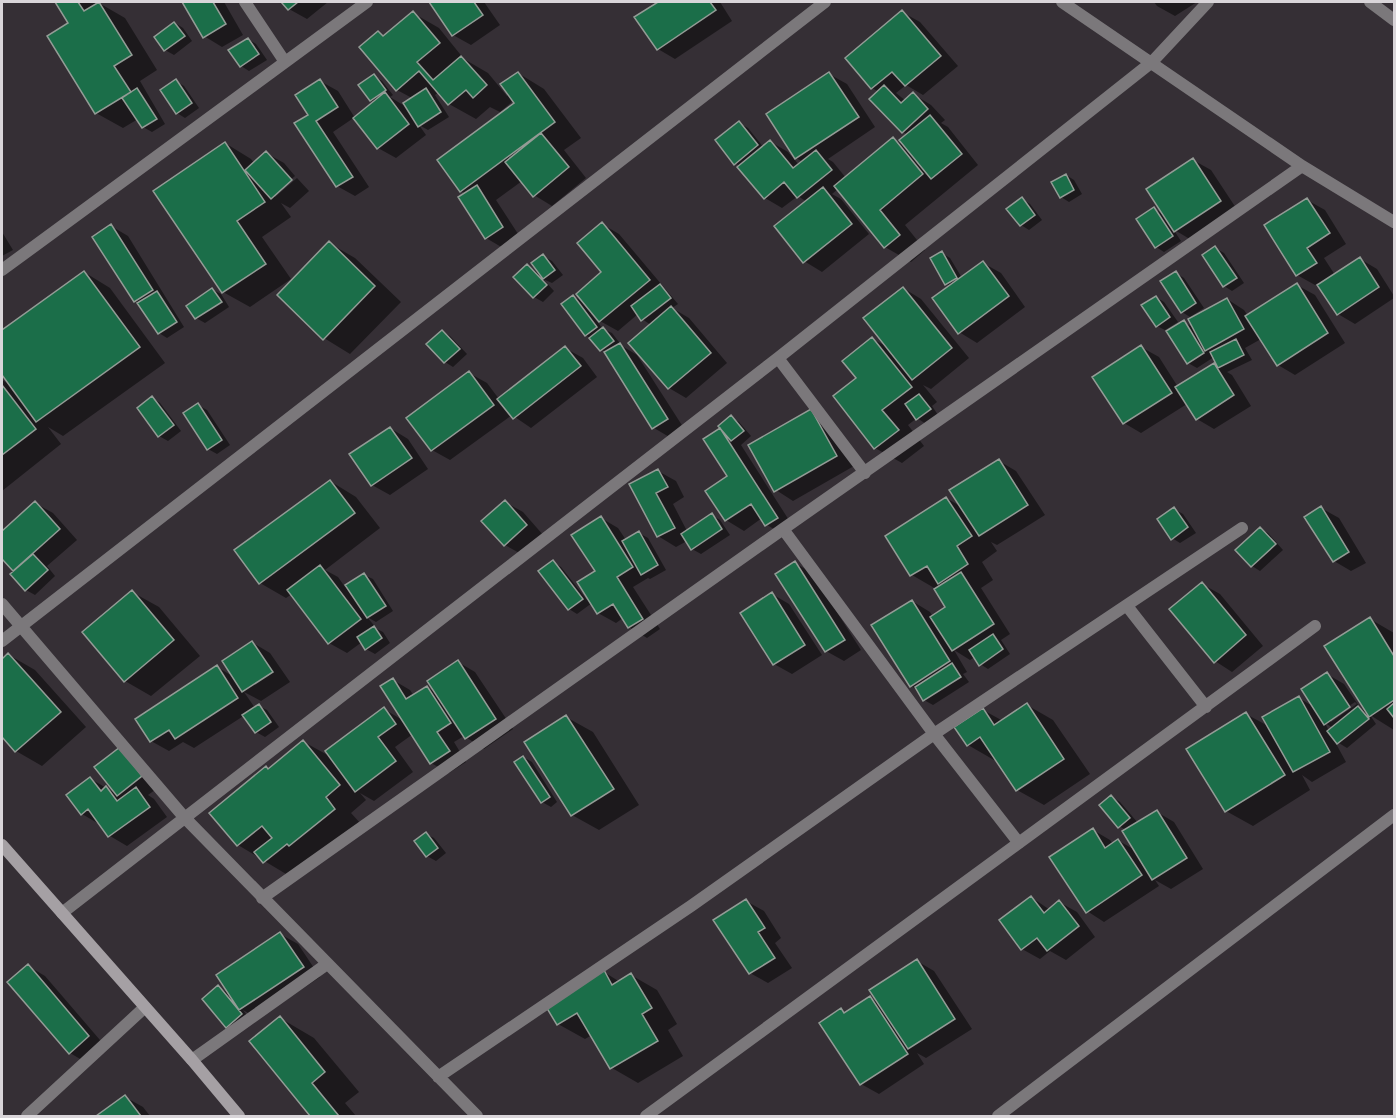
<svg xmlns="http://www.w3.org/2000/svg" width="1396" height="1118" viewBox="0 0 1396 1118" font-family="Montserrat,sans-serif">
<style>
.shadow{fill:#0007;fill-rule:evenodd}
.building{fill:#1b6e49;stroke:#939c96;stroke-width:1.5}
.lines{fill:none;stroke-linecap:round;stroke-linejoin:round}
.street{stroke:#7b787b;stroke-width:12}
.secondary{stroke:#a5a0a4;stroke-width:12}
</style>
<rect width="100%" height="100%" fill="#352f35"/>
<path class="shadow" d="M56,2h38l2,3 3,-2 26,15 32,52 -17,11 25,43 -13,8 -9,-5 -5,-8 -15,9 -27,-15 -26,-90z
M184,2h40l19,33 -21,12 -18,-11z
M283,2h45l-21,17 -18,-10z
M431,2h53l16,23 -29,20 -18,-10z
M660,2h60l12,19 -57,38 -17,-10 -22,-31z
M1154,2h43l-22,14 -18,-10z
M902,12l18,10 38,44 -35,29 -17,-10 -10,8 10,8 7,-7 18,11 14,15 -4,3 7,4 30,38 -73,60 20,25 -14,12 -26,-15 -47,-58 -6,5 9,5 28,35 -47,38 -18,-11 3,-59 -9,-6 -16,12 -17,-10 -24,-31 -6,-4 4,-40 9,5 16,20 7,-6 17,10 11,13 4,-3 -7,-4 33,-84 18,10 28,43 -47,32 5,3 13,16 47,-39 12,7 3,-11 -5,-3 -24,-40 -7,-4 -25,-30z
M413,13l26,15 25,31 24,14 19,23 11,-23 26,16 37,49 -17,12 22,28 -34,28 -18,-11 -12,-14 -26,19 24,37 -17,11 -17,-10 -20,-44 -5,-3 -22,-31 77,-57 -2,-3 -14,12 -10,-5 -14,12 -27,-15 -10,-12 -4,3 14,22 -21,13 -9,-5 7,10 -30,23 -18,-10 -23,-31 -22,15 36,55 -14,9 -18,-10 -27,-71 10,-34 18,10 17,27 20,-16 -4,-2 3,-24 8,5 11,14 -3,2 13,8 9,-7 -15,-8 -19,-57 7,4z
M175,23l8,5 9,13 -18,14 -9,-5z
M248,39l8,5 11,16 -18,11 -8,-5z
M176,81l8,5 15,22 -14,10 -8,-5z
M225,143l26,16 3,4 12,-10 18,10 11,13 -20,17v4l22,-19 12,13 -19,17 -9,-5 10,14 -29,20 29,42 -41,28 -27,-15z
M1193,160l18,10 27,41 -45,30 -20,-12 8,12 -17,11 -8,-5 -2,-38 11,6z
M1066,175l8,5 8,14 -13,8 -8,-5z
M1022,199l8,5 12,16 -13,10 -8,-5z
M1307,200l18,10 21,34 -22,14 11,17 25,-16 17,10 17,27v2l-39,26 -17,-10 -20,-31 -3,2 -18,-10z
M602,224l17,10 59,70 -6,4 17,10 38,45 -41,35 -17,-10 -18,-63 -9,-6 -4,-5 -20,17 -18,-10 -7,-9 -2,2 12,15 9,4 10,13 15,9 48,75 -14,8 -17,-10 -48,-75 -20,-18 -13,-39 13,7 18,-30z
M111,226l17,10 56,91 -17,11 -8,-5 -20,-30 -4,-2z
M2,232l11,18 -11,6z
M329,243l26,15 46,44 -51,52 -26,-16z
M1215,248l9,5 20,30 -12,8 -8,-5z
M942,253l8,5 12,20 21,-15 18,10 24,34 -48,36 -18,-11 -8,-46 -5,-2z
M543,256l9,5 11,14 -11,8 -9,-4 11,12 -11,11 -9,-5 -19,-20 12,-11 14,8z
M84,272l26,16 55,75 -102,73 -15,-9 13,17 -59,47v-111l9,5 -9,-13v-40z
M1176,273l8,5 20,30 -14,9 -8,-5z
M1297,285l18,10 30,48 -50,32 -17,-10 -17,-26 -16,9 7,12 -25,12 5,3 19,31 -37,23 -17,-10 -10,-15 -46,29 -17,-10 17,-76 18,10 19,30 36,-22 5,3 -5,-11 -17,11 -9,-5 -4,-41 10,6 33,-29 17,11 4,6z
M903,288l18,11 48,59 -38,31 -8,-4 14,17 -5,4 6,9 -12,9 -9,-6 -9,7 16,21 -22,17 -27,-15 -40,-52 23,-18 14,-39 16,8z
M213,290l8,4 8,13 -24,16 -9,-5 -8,-12z
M1156,297l8,5 14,20 -13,8 -8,-4z
M442,331l8,5 17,18 -14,13 -8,-5 -17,-18z
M565,348l18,10 14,19 -66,51 -19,-13 -62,45 -18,-10 37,-77 18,10 12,16z
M152,398l8,5 21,28 -13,10 -9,-5z
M198,405l9,5 23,35 -13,9 -9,-5z
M811,411l43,55 -61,35 -17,-11z
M731,417l8,5 12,14 -10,9 53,83 -10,7 -17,-10 -5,-7 -18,13 -18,-11 3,-43 -9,-47 5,1z
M390,428l18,11 20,30 -38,26 -18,-10z
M999,461l17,10 29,44 -48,30 -6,-3 6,9 -15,11 11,18 -12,8 29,46 -9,6 9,14 -22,15 -8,-5 -5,-7 -5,3 -16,-10 13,22 -4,2 6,8 -36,23 -9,-5 -6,-10 -7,-4 1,-85 18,11 3,5 14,-9 -11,-19 -24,-14 -25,-38 59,-39 16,9z
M658,471l18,10 8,16 -11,7 14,27 25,-16 8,5 10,15 -29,19 -9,-5 -5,-8 -11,6 -18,-11 -27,-51z
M330,481l26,16 24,31 -55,42 13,7 7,10 19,-12 9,4 20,32 -17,11 -9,-5 10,12 6,3 7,11 -15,11 -9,-5 -4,-7 -15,11 -18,-10 -37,-49 -6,4 -26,-15z
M505,502l18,10 21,24 -21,19 -18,-10z
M35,503l18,10 24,27 -30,26 8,10 -20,19 -9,-5 -14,-16 3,-3 -13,-14v-24z
M1321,508l18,10 27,45 -15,8 -17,-10z
M1174,509l9,5 13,19 -16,10 -8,-5z
M601,518l17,10 8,12 13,-7 9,5 18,32 -16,9 -2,-1 -15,9 27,42 -13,9 -18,-11 -6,-9 -7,5 -18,-10 -6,-10 -15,11 -8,-5 -16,-47 8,5 26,33 2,-1 8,-28z
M1260,529l8,4 15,17 -23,21 -8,-5z
M795,563l17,10 49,77 -17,11 -18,-10 -49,-77z
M1202,584l18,10 43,52 -31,26 -17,-11z
M132,592l27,15 41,49 -49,40 -26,-15z
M772,594l17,10 33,51 -30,19 -18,-10 -32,-51z
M1370,619l24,14v97l-24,-15 6,9 -29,24 -13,-8 12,22 -34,20 -10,-7 8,15 -57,36 -27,-15 20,-97 24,13 29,-29 15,9 13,-33 17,10 17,25 8,4zM1355,702l2,2 -26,18v-4zM1325,723l8,5 -4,3z
M253,643l17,10 20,29 -29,19 -17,-9 11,16 4,-2 8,4 12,17 -14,10 -9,-5 -11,-17 -51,33 -11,-6 -14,9 -18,-10 66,-74 17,10z
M9,655l26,15 51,57 -44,39 -26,-15 -14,-16v-74z
M458,662l17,10 38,57 -29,20 -20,-13 -10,6 12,20 -17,11 -18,-10 -18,-29 -18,13 18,25 -39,29 -14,-8 6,7 -15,13 10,11 -70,53 -53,-32 31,-75 35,-28 29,16 51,-49 20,12 -11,-41 17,10 4,6 13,-9 9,6z
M1027,705l26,15 37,54 -46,31 -27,-15 -20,-31 -3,1 -26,-15 15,-35 20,11z
M566,717l27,15 46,73 -40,25 -27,-15z
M120,749l39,38 -11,8 6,4 13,18 -40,29 -17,-10 -11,-12 -17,-10 9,-35 27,16z
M523,757l9,5 25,40 -6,5 -9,-5z
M1112,797l8,5 18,21 19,-11 17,10 29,47 -32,20 -16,-9 4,6 -55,36 -17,-11 6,-81 17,10 3,4 6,-3 16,9 -9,-20 -7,-4z
M426,834l8,4 12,15 -10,8 -9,-5 -11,-14z
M1031,897l19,13 9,-8 18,10 18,25 -29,23 -16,-9 -10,8 -18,-10z
M746,901l18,10 17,27 -6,5 17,25 -24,15 -18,-10z
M280,934l18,10 22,33 -62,42 -15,-9 7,9 -15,12 -8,-4 -9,-40 12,7z
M917,961l17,10 38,58 -46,29 -9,-5 7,11 -45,30 -18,-10 -20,-74 6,3 23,-15 10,6z
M28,966l17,10 61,71 -19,16 -17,-10z
M604,972l16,10 11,-7 26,15 20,34 -9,6 15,26 -45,27 -26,-15 -20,-33 -7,4 -27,-15z
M280,1018l34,20 45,54 -14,11 11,13h-44l-61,-74z
M125,1097l18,10 7,9h-52z"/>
<path class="building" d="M55,2h23l6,9 15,-9 33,53 -18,11 17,26 -36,22 -48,-78 21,-13z
M182,2h31l13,22 -23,14z
M281,2h17l-10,8z
M429,2h45l9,13 -31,21z
M658,2h52l6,8 -59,40 -23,-33z
M902,10l39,46 -36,30 -13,-14 -21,17 -26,-31z
M413,11l27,32 -23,19 16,18 28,-24 26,29 -14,13 -7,-8 -18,15 -29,-34 -23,20 -37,-44 19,-16 5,5z
M174,22l11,14 -21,15 -10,-14z
M248,38l11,16 -19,13 -12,-17z
M518,72l37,50 -95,70 -23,-32 77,-57 -14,-19z
M829,72l30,45 -64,42 -29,-45z
M374,74l12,16 -16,11 -12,-16z
M176,79l16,24 -16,11 -16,-24z
M320,79l18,28 -22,14 37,56 -17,10 -42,-64 14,-8 -13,-20z
M884,85l17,18 12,-11 15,17 -26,24 -33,-34z
M137,88l20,31 -15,9 -20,-30z
M426,88l15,24 -23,15 -15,-24z
M385,92l24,32 -32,25 -24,-31z
M930,115l32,39 -31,25 -32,-39z
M739,121l19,24 -24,20 -19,-25z
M541,133l28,34 -36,30 -28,-35z
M893,137l30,37 -43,36 20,25 -16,13 -50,-62z
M770,140l23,28 23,-18 16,20 -35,28 -13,-16 -20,17 -27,-32z
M225,142l40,60 -28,19 29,43 -44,29 -69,-102z
M266,151l26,29 -21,19 -26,-29z
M1193,158l28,43 -47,31 -28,-43z
M1066,174l8,16 -14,8 -9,-16z
M477,185l26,42 -18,12 -27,-42z
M823,187l29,37 -49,39 -29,-37z
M1022,197l13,18 -15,11 -14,-17z
M1307,198l23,35 -23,15 10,15 -21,13 -32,-51z
M1154,207l19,29 -18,12 -19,-29z
M602,222l48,58 -51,42 -23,-28 25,-22 -24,-29z
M111,224l42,66 -19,12 -42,-65z
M329,241l46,45 -52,54 -46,-45z
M1215,246l22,32 -14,9 -21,-32z
M942,251l15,27 -12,7 -15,-27z
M543,254l12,16 -12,9 -12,-16z
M1360,257l19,30 -42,28 -20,-30z
M983,261l26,35 -51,38 -26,-36z
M527,264l20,21 -14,13 -20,-21z
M84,271l56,76 -104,75 -34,-47v-45z
M1176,271l20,32 -15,10 -21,-32z
M1297,283l31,50 -51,33 -32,-50z
M660,284l11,14 -30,23 -10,-15z
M903,287l49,61 -40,32 -49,-62z
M212,288l10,14 -27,17 -9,-13z
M157,291l20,31 -19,12 -21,-31z
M573,295l24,32 -12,9 -24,-32z
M1156,296l14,21 -14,10 -15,-22z
M1227,298l17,31 -39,22 -17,-32z
M671,306l40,47 -43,36 -40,-46z
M1184,320l20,33 -17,11 -21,-33z
M603,327l11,14 -14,10 -11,-13z
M442,330l18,19 -16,14 -18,-19z
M872,337l40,50 -30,23 17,20 -25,19 -41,-53 23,-18 -14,-17z
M1236,339l8,16 -26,13 -8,-16z
M620,343l48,76 -16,10 -48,-77z
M1141,345l31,48 -49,31 -31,-47z
M565,346l16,20 -68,53 -16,-20z
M1214,363l20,32 -38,25 -21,-33z
M469,371l25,34 -63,46 -25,-33z
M2,385l34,44 -34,26z
M919,394l12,15 -15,11 -11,-16z
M152,396l22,29 -16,12 -21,-29z
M198,403l24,37 -15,10 -24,-37z
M811,409l26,47 -63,36 -26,-47z
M731,415l13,16 -13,10 -13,-15z
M390,427l22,31 -41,28 -22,-32z
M720,428l58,90 -13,8 -14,-22 -26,17 -20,-30 22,-15 -24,-37z
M999,459l29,46 -49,31 -30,-46z
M658,469l10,18 -12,6 19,35 -18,9 -28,-53z
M330,480l25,33 -96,71 -25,-34z
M946,497l26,39 -15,10 11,18 -30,20 -11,-18 -17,10 -25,-40z
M505,500l22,25 -23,21 -23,-25z
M35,501l25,28 -47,42 -11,-12v-28z
M1321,506l28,46 -16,10 -29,-45z
M1174,507l14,20 -17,13 -14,-21z
M712,513l10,16 -31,21 -10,-16z
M601,516l32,51 -16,10 26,42 -15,9 -15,-24 -16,10 -20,-32 18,-11 -24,-36z
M1260,527l16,17 -25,23 -16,-17z
M639,531l19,34 -17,10 -19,-34z
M33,554l15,16 -23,21 -15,-17z
M553,560l30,39 -15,11 -30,-39z
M795,561l50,79 -20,12 -50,-78z
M320,565l41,54 -33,25 -41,-54z
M961,572l33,52 -42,27 -22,-34 15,-10 -11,-18z
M364,573l22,33 -19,12 -22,-33z
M1202,582l44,53 -32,28 -45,-54z
M132,590l42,50 -50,42 -42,-50z
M772,592l33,53 -32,20 -33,-52z
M912,600l38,61 -40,26 -39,-62z
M1370,617l24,39v44l-25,17 -45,-71z
M374,626l8,12 -17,12 -8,-13z
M993,634l10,15 -24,17 -10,-16z
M252,641l21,31 -31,20 -20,-31z
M8,653l53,59 -46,40 -13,-15v-78z
M458,660l38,59 -31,20 -38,-58z
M952,663l9,14 -38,24 -8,-14z
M217,665l21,33 -63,41 -6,-9 -19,12 -15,-23z
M1327,672l23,35 -26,18 -23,-36z
M393,678l13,21 21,-13 24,37 -14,9 13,19 -20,13 -50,-78z
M1299,696l31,56 -37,20 -31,-55z
M1027,703l37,56 -48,32 -36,-54 -13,9 -13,-19 29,-19 11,17z
M1394,703v15l-7,-9z
M259,704l12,18 -16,11 -13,-18z
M1358,706l11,13 -32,25 -10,-13z
M384,707l12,17 -18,13 18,24 -41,31 -30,-41z
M1246,712l39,63 -60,37 -39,-63z
M566,715l48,74 -43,27 -47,-74z
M303,740l37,45 -14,12 9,12 -46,37 -2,-2 -24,19 -9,-11 18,-14 -10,-12 -25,20 -28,-33 57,-47 2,3z
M120,747l22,29 -25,20 -23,-29z
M523,756l27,41 -9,6 -27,-41z
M90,777l11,14 5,-5 11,15 19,-14 14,20 -42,30 -20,-28 -7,6 -15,-20z
M1111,795l19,23 -12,10 -19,-23z
M1157,810l30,48 -35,22 -30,-49z
M1093,828l12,20 13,-9 24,36 -56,38 -37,-56z
M426,832l12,16 -12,9 -12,-16z
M1031,896l13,17 15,-13 20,26 -32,25 -10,-13 -16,12 -22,-30z
M746,899l19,29 -7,4 17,26 -26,16 -36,-54z
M280,932l24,35 -65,43 -23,-35z
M917,959l38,60 -47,30 -39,-59z
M28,964l61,72 -20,18 -62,-72z
M604,970l8,15 19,-12 21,35 -10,6 16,27 -48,28 -33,-56 -20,12 -12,-20z
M218,985l24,29 -16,14 -24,-29z
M870,996l38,58 -48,31 -41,-62 22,-15 3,5z
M280,1016l45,56 -13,11 27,33h-29l-61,-75z
M125,1095l16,21h-45z"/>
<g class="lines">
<path class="street" d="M245,2l40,60
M1062,2l240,164 92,56
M1370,2l24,18
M2,270l365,-268
M778,358l87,115
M783,529l151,205 85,109
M2,604l182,213 293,299
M1127,606l79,101
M2,641l823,-639
M262,898l521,-369 519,-363
M62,913l716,-555 374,-296 56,-60
M192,1060l135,-96
M438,1077l253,-171 243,-172 308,-206
M27,1116l117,-108
M646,1116l669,-490
M998,1116l396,-301"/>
<path class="secondary" d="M2,845l190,215 47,56"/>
</g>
<rect width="1396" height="1118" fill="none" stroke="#d9d5d9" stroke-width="6"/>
</svg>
